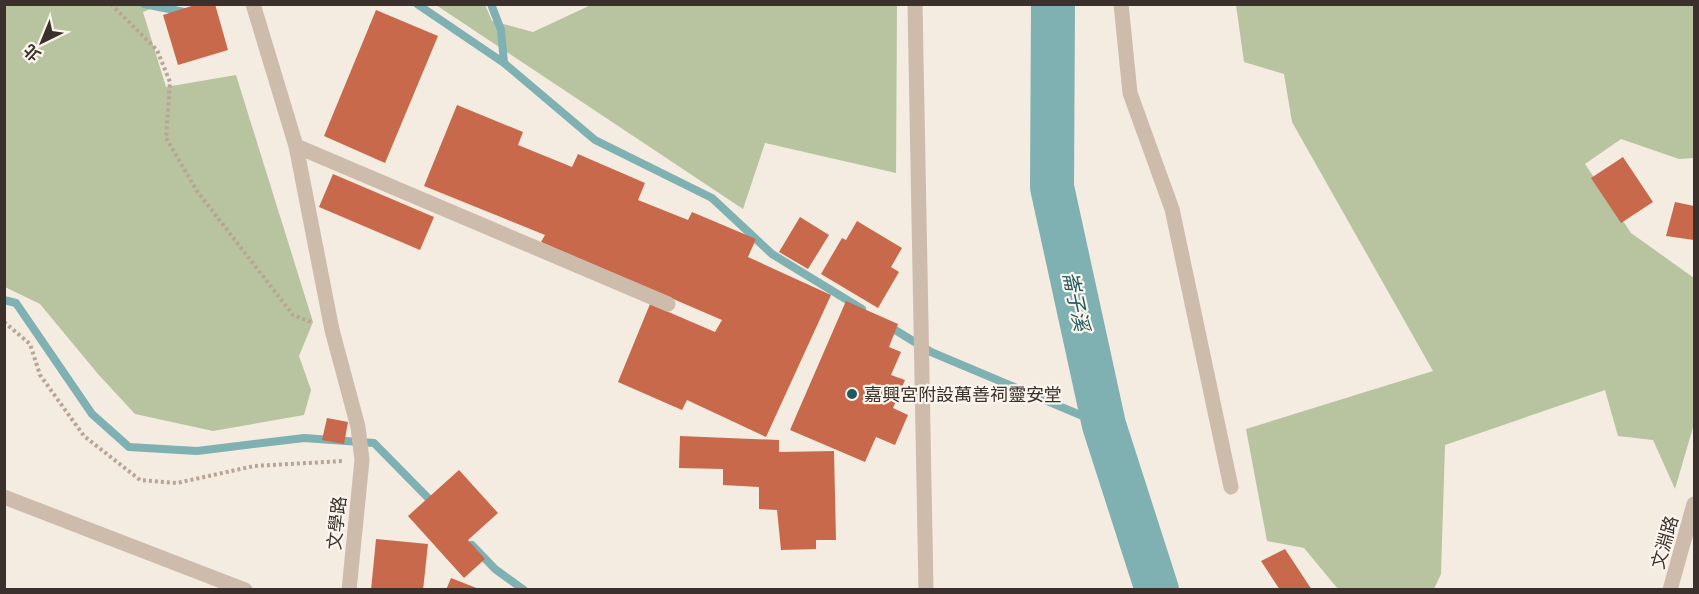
<svg xmlns="http://www.w3.org/2000/svg" width="1699" height="594" viewBox="0 0 1699 594" font-family="Lato,'Noto Sans TC',sans-serif">
<style>
.green{fill:#b8c4a0}
.lines{fill:none;stroke-linecap:round;stroke-linejoin:round}
.stream{stroke:#7fb0b2;stroke-width:8}
.river{stroke:#7fb0b2;stroke-width:44}
.building{fill:#c8694b}
.path{stroke:#b9a596;stroke-width:4;stroke-dasharray:3 3;stroke-linecap:butt}
.minor{stroke:#cdbbac;stroke-width:15}
.poi-dot{fill:#1f5a5e;stroke:#fbf5ee;stroke-width:2}
.labels{text-anchor:middle;dominant-baseline:central;stroke-width:4.5;stroke-linejoin:round;paint-order:stroke}
.poi-label{font-size:18px;fill:#3b302b;stroke:#fbf5ee;text-anchor:start}
.street-label{font-size:18px;fill:#3b302b;stroke:#fbf5ee}
.water-label{font-size:20px;font-style:italic;fill:#1f5a5e;stroke:#fbf5ee}
</style>
<rect width="100%" height="100%" fill="#f4ebe1"/>
<path class="green" d="M4,5h156l-17,7 23,75 70,-12 77,247 -14,34 12,34 -7,25 -91,16 -78,-17 -37,-40 -58,-70 -35,-17z
M436,5h49l7,16 41,11 60,-28 304,1 -1,168 -131,-30 -22,66z
M1236,5h458v153l-15,1 -58,-20 -36,25 46,69 63,45v146l-19,65 -22,-49 -35,-4 -13,-46 -160,55 -4,129 -7,15h-96l-34,-41 -37,-7 -21,-112 187,-58 -141,-249 -8,-48 -40,-12z"/>
<g class="lines">
<path class="stream" d="M144,4l40,8
M417,4l87,59 91,77 117,58 60,56 90,55
M491,4l10,26 3,33
M4,300l12,3 76,111 37,33 68,4 107,-13 70,5 61,62
M887,325l44,27 173,73
M472,545l23,24 29,21"/>
<path class="river" d="M1053,4l-1,183 52,238 53,165"/>
</g>
<path class="building" d="M198,4h17l13,46 -50,15 -15,-50z
M376,10l62,26 -53,127 -61,-27z
M457,105l66,27 -5,13 54,22 6,-13 67,29 -7,17 50,20 4,-8 64,27 -8,18 83,38 -65,142 -79,-37 -5,10 -64,-28 32,-78 65,28 7,-12 -181,-78 4,-7 -121,-49z
M1623,157l30,45 -32,21 -30,-45z
M333,174l101,43 -14,33 -101,-43z
M1675,202l19,4v34l-28,-4z
M800,217l29,18 -21,34 -29,-17z
M857,221l45,27 -11,19 8,5 -21,36 -57,-34 21,-36 4,2z
M846,301l52,23 -9,23 12,5 -10,23 14,5 -12,28 15,7 -13,30 -19,-8 -11,25 -75,-32z
M327,418l21,4 -4,22 -22,-4z
M680,436l99,4v12l55,-1 2,89h-20v9l-35,1 -4,-40 -18,-1v-22l-36,-2v-16l-44,-1z
M459,470l39,43 -30,27 17,19 -21,19 -56,-62z
M376,539l52,5 -5,46h-52z
M1285,549l27,41h-32l-19,-29z
M451,578l28,11v1h-33z"/>
<g class="lines">
<path class="path" d="M111,4l46,46 13,32 -4,56 31,53 96,124 18,7
M4,322l26,22 10,31 44,61 56,44 37,3 77,-17 89,-5"/>
<path class="minor" d="M253,4l43,142 36,184 26,97 4,33 -13,130
M915,4l11,586
M1121,4l9,89 42,116 59,278
M296,146l372,158
M4,497l241,93
M1670,590l24,-86"/>
</g>
<circle class="poi-dot" cx="852" cy="394" r="6"/>
<g class="labels">
<g class="poi-label">
<text x="864" y="394">嘉興宮附設萬善祠靈安堂</text>
</g>
<g class="street-label">
<text transform="translate(336 523) rotate(-84)">文學路</text>
<text transform="translate(1664 542) rotate(-74)">文淵路</text>
</g>
<g class="water-label">
<text transform="translate(1077 301) rotate(78)">崙子溪</text>
</g>
</g>
<rect width="1699" height="594" fill="none" stroke="#3b302b" stroke-width="12"/>
<g transform="translate(42 42) rotate(223)" stroke="#fbf5ee" stroke-width="4.5" paint-order="stroke">
<path d="M0-4.5L10 22L0 15L-10 22Z" fill="#3b302b"/>
<text y="-9" font-size="16" font-weight="bold" text-anchor="middle" fill="#3b302b">北</text>
</g>
</svg>
